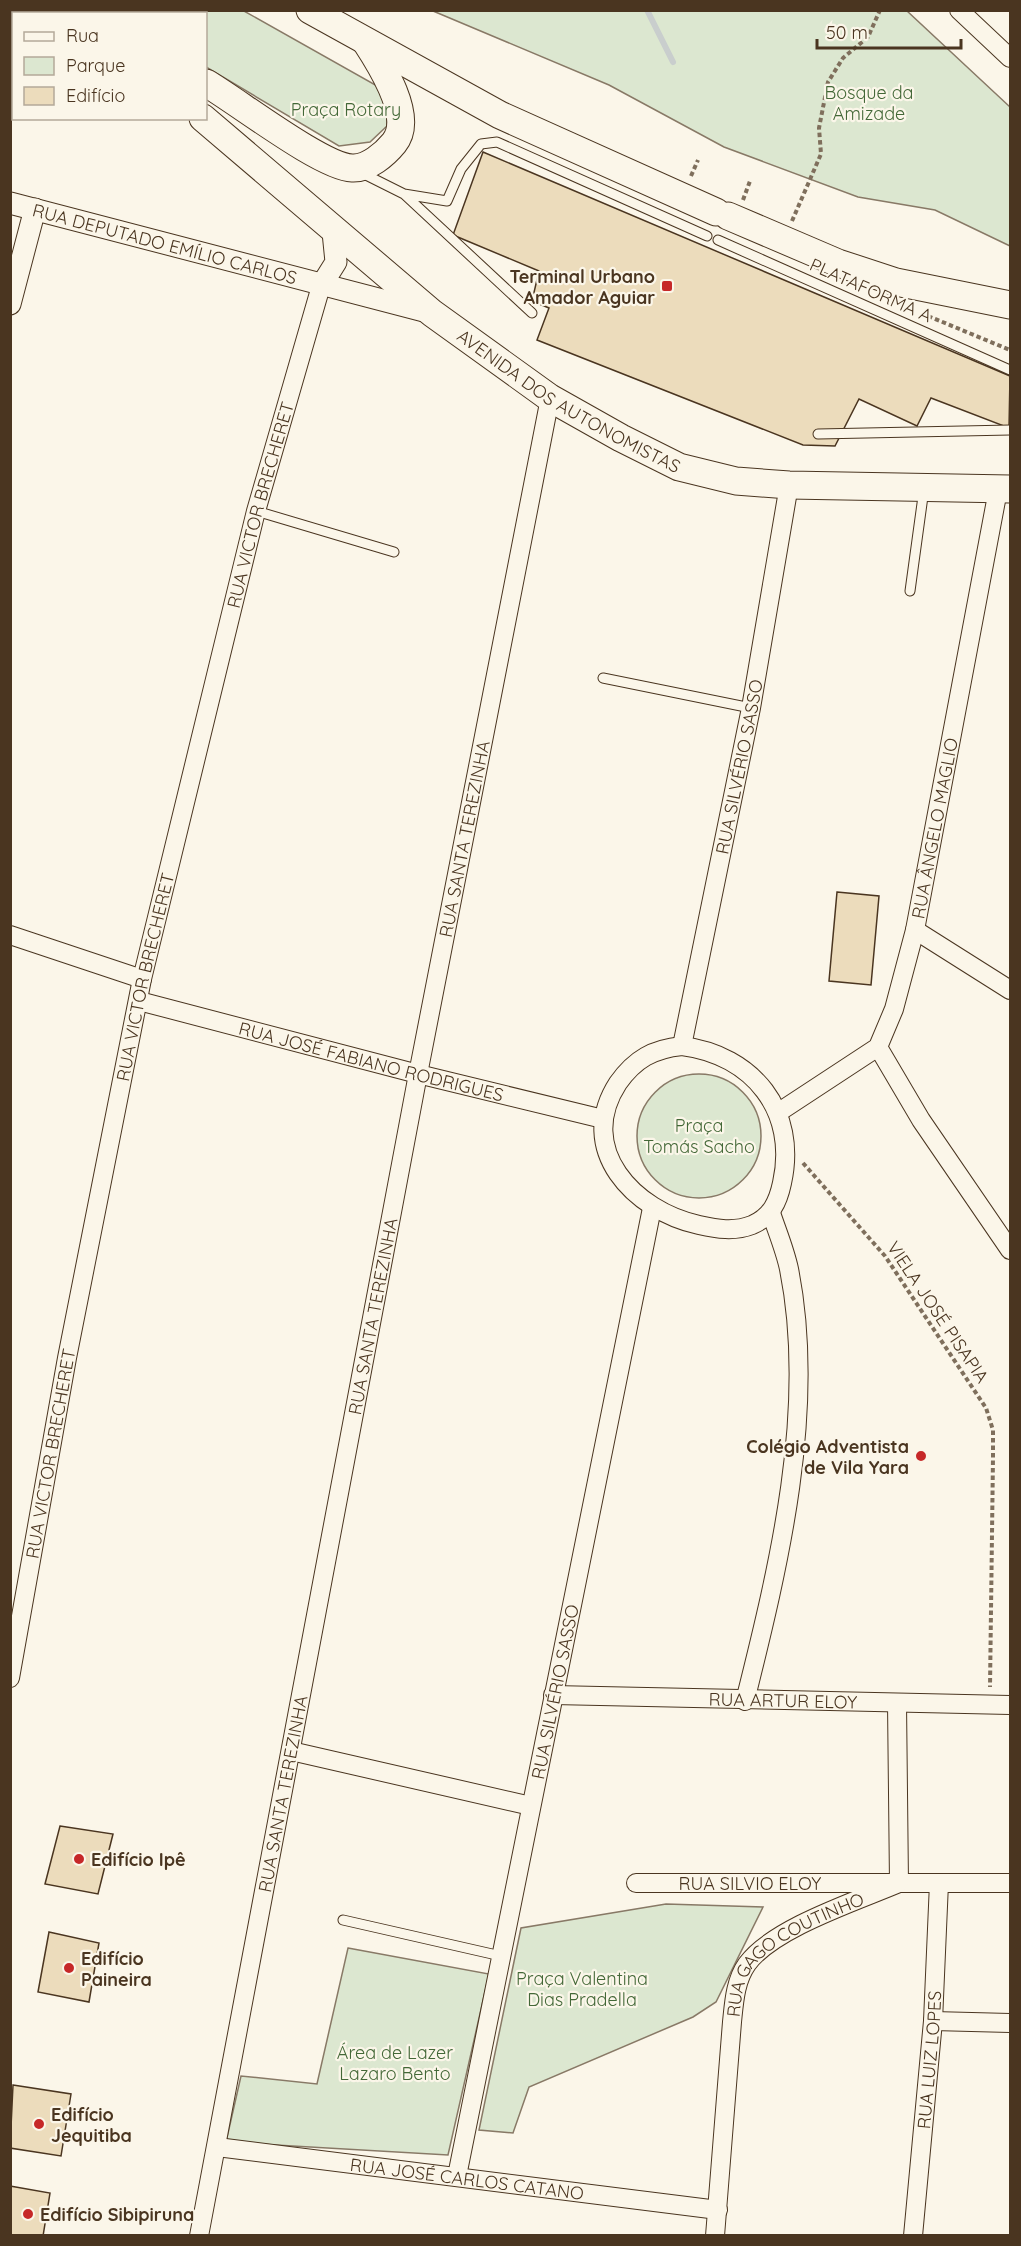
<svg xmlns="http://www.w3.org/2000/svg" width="1021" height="2246" viewBox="0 0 1021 2246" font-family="Quicksand,sans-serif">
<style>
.green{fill:#dce7d0;stroke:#887966;stroke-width:1.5}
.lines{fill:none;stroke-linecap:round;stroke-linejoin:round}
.stream{stroke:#c9cecd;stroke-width:6}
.building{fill:#ecdcbc;stroke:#4a3520;stroke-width:1.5}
.service-casing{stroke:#4a3520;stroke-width:11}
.minor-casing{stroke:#4a3520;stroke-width:20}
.tertiary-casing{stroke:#4a3520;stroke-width:23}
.primary-casing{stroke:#4a3520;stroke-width:29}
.path{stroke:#7f6f5c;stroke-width:4;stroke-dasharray:4.5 3;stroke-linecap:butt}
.service{stroke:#fbf6e9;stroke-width:9}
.minor{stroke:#fbf6e9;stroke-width:18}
.tertiary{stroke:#fbf6e9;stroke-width:21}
.primary{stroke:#fbf6e9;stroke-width:27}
.poi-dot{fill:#c62828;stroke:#fbf6e9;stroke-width:2}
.labels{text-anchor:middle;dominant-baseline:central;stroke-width:4.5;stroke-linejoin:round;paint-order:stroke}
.park-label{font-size:18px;fill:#436837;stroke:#fbf6e9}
.street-label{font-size:18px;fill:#4a3520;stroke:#fbf6e9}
.poi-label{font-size:18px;font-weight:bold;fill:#4a3520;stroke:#fbf6e9;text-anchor:start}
</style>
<rect width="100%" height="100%" fill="#fbf6e9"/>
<path class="green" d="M114,11h130l135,76 8,21v18l-17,16 -31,4 -133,-79v-53h-87z
M433,11h474l103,96v139l-75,-36 -77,-13 -134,-50 -115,-62z
M637 1136a62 62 0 1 1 124 0a62 62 0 1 1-124 0Z
M666,1904l97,3 -47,95 -23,15 -164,70 -16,46 -34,-3 42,-202z
M348,1948l141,26 -41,181 -222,-13 15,-66 76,8z"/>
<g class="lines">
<path class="stream" d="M647,10l26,52"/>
</g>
<path class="building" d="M483,152l527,224 -1,52 -78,-30 -14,28 -58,-27 -24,47 -32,-1 -266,-105 12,-32 -17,-7 7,-30 -86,-36z
M837,892l42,4 -8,89 -42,-4z
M60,1826l53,8 -15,60 -53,-10z
M49,1932l50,11 -10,59 -51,-10z
M13,2085l58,9 -10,62 -51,-8z
M10,2186l40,7 -7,43h-33z"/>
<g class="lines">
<defs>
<path id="service" d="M10,49l4,2
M360,172l44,22 43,7 14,-32 20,-25 16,-2 210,94
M404,194l128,119
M718,240l292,130
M818,434l192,-4
M256,511l138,41
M910,591l14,-102
M603,678l148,30
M343,1920l158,36"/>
<g id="minor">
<path d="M959,10l51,48"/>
<path d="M915,930l95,60"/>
<path d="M10,935l132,44"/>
<path id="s1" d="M139,1001l279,73 185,45"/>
<path d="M682,1046c71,9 116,65 100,137 -4,19 -11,34 -30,42 -18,7 -35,4 -53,0 -65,-14 -124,-76 -81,-142 17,-24 35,-34 64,-37z"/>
<path id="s2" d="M682,1046l69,-338 38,-223"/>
<path d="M878,1047l43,73 89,130"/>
<path id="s3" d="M779,1112l99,-65 16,-38 21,-79 83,-440"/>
<path id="s4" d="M10,1678l57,-320 75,-379 114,-468 65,-225"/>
<path id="s5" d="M553,1695l457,10"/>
<path d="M745,1701c34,-136 72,-292 44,-432 -4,-19 -12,-38 -18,-56"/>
<path d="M897,1703l2,180"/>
<path d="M291,1751l240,55"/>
<path id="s6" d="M636,1883h374"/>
<path d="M933,2021l77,2"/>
<path id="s7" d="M217,2147l501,63"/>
<path id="s8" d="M457,2176l195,-968"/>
<path id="s9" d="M199,2236l219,-1162 132,-676"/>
<path id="s10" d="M715,2236l17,-214c2,-19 3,-41 15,-58 26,-36 110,-63 152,-81"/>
<path id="s11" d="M913,2236l20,-215 6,-138"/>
</g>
<g id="tertiary">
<path id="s12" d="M10,203l418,109"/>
<path d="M321,286l15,-24 -3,-30"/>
<path d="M10,304l25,-95"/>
</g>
<g id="primary">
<path d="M78,10l4,4"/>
<path d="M310,10l190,105 216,97"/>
<path d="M206,83c31,18 116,84 146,85 16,1 33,-14 42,-25 21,-26 -13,-78 -28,-101"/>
<path id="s13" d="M203,118l229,195 118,85 71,40 58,29 57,14 53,4 221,4"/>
<path d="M728,216l110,47 58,19 114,23"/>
</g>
</defs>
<use href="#service" class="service-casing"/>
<use href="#minor" class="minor-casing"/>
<use href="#tertiary" class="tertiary-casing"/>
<use href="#primary" class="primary-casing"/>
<path class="path" d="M691,176l7,-16
M743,200l7,-19
M792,221l29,-67 -2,-26 9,-46 15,-24 25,-21 12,-27
M928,316l82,34
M803,1163l82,93 101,152 7,22v27l-3,230"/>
<use href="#service" class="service"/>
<use href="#minor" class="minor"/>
<use href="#tertiary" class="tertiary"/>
<use href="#primary" class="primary"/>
</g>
<g class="poi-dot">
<rect x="661" y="280" width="12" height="12" rx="3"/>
<circle cx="921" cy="1456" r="6"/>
<circle cx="79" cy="1859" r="6"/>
<circle cx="69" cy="1968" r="6"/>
<circle cx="39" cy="2124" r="6"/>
<circle cx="28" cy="2214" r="6"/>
</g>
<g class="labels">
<g class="park-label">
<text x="869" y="92">Bosque da<tspan x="869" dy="21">Amizade</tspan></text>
<text x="346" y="109">Praça Rotary</text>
<text x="699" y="1125">Praça<tspan x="699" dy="21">Tomás Sacho</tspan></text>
<text x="582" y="1978">Praça Valentina<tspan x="582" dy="21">Dias Pradella</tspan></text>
<text x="395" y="2052">Área de Lazer<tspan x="395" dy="21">Lazaro Bento</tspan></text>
</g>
<g class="street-label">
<text stroke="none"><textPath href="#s12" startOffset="160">RUA DEPUTADO EMÍLIO CARLOS</textPath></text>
<text transform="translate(871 290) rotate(24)">PLATAFORMA A</text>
<text stroke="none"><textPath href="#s13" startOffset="464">AVENIDA DOS AUTONOMISTAS</textPath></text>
<text stroke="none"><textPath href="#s4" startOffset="1200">RUA VICTOR BRECHERET</textPath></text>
<text stroke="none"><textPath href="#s2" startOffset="285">RUA SILVÉRIO SASSO</textPath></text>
<text stroke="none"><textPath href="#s3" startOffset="345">RUA ÂNGELO MAGLIO</textPath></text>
<text stroke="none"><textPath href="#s9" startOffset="1422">RUA SANTA TEREZINHA</textPath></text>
<text stroke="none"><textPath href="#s4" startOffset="714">RUA VICTOR BRECHERET</textPath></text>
<text stroke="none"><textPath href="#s1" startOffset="240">RUA JOSÉ FABIANO RODRIGUES</textPath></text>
<text transform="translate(938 1312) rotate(56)">VIELA JOSÉ PISAPIA</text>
<text stroke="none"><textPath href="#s9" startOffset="936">RUA SANTA TEREZINHA</textPath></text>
<text stroke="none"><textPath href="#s4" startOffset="228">RUA VICTOR BRECHERET</textPath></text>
<text stroke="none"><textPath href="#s8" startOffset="494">RUA SILVÉRIO SASSO</textPath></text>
<text stroke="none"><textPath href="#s5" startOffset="230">RUA ARTUR ELOY</textPath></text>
<text stroke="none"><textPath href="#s9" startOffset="450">RUA SANTA TEREZINHA</textPath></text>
<text stroke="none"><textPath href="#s6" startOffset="114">RUA SILVIO ELOY</textPath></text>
<text stroke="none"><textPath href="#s10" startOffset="315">RUA GAGO COUTINHO</textPath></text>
<text stroke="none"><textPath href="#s11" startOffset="177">RUA LUIZ LOPES</textPath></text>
<text stroke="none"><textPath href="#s7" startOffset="252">RUA JOSÉ CARLOS CATANO</textPath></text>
</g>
<g class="poi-label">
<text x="655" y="276" text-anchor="end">Terminal Urbano<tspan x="655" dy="21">Amador Aguiar</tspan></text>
<text x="909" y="1446" text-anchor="end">Colégio Adventista<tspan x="909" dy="21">de Vila Yara</tspan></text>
<text x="91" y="1859">Edifício Ipê</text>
<text x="81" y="1958">Edifício<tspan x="81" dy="21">Paineira</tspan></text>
<text x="51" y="2114">Edifício<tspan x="51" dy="21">Jequitiba</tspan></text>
<text x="40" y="2214">Edifício Sibipiruna</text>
</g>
</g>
<rect width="1021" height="2246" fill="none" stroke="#4a3520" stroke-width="24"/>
<rect x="12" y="12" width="195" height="108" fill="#fbf6e9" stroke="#b4a999" stroke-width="1.5"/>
<rect x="24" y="32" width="30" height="9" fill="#fbf6e9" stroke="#b4a999" stroke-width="1.5"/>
<text x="66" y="42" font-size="18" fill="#4a3520">Rua</text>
<rect x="24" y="57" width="30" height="18" fill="#dce7d0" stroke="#b4a999" stroke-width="1.5"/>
<text x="66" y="72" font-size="18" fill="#4a3520">Parque</text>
<rect x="24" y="87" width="30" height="18" fill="#ecdcbc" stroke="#b4a999" stroke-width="1.5"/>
<text x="66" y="102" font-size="18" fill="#4a3520">Edifício</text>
<path d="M817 39v9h144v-9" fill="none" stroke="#4a3520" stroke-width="3"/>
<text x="826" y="39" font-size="18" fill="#4a3520" stroke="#fbf6e9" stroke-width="4.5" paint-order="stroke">50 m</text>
</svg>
